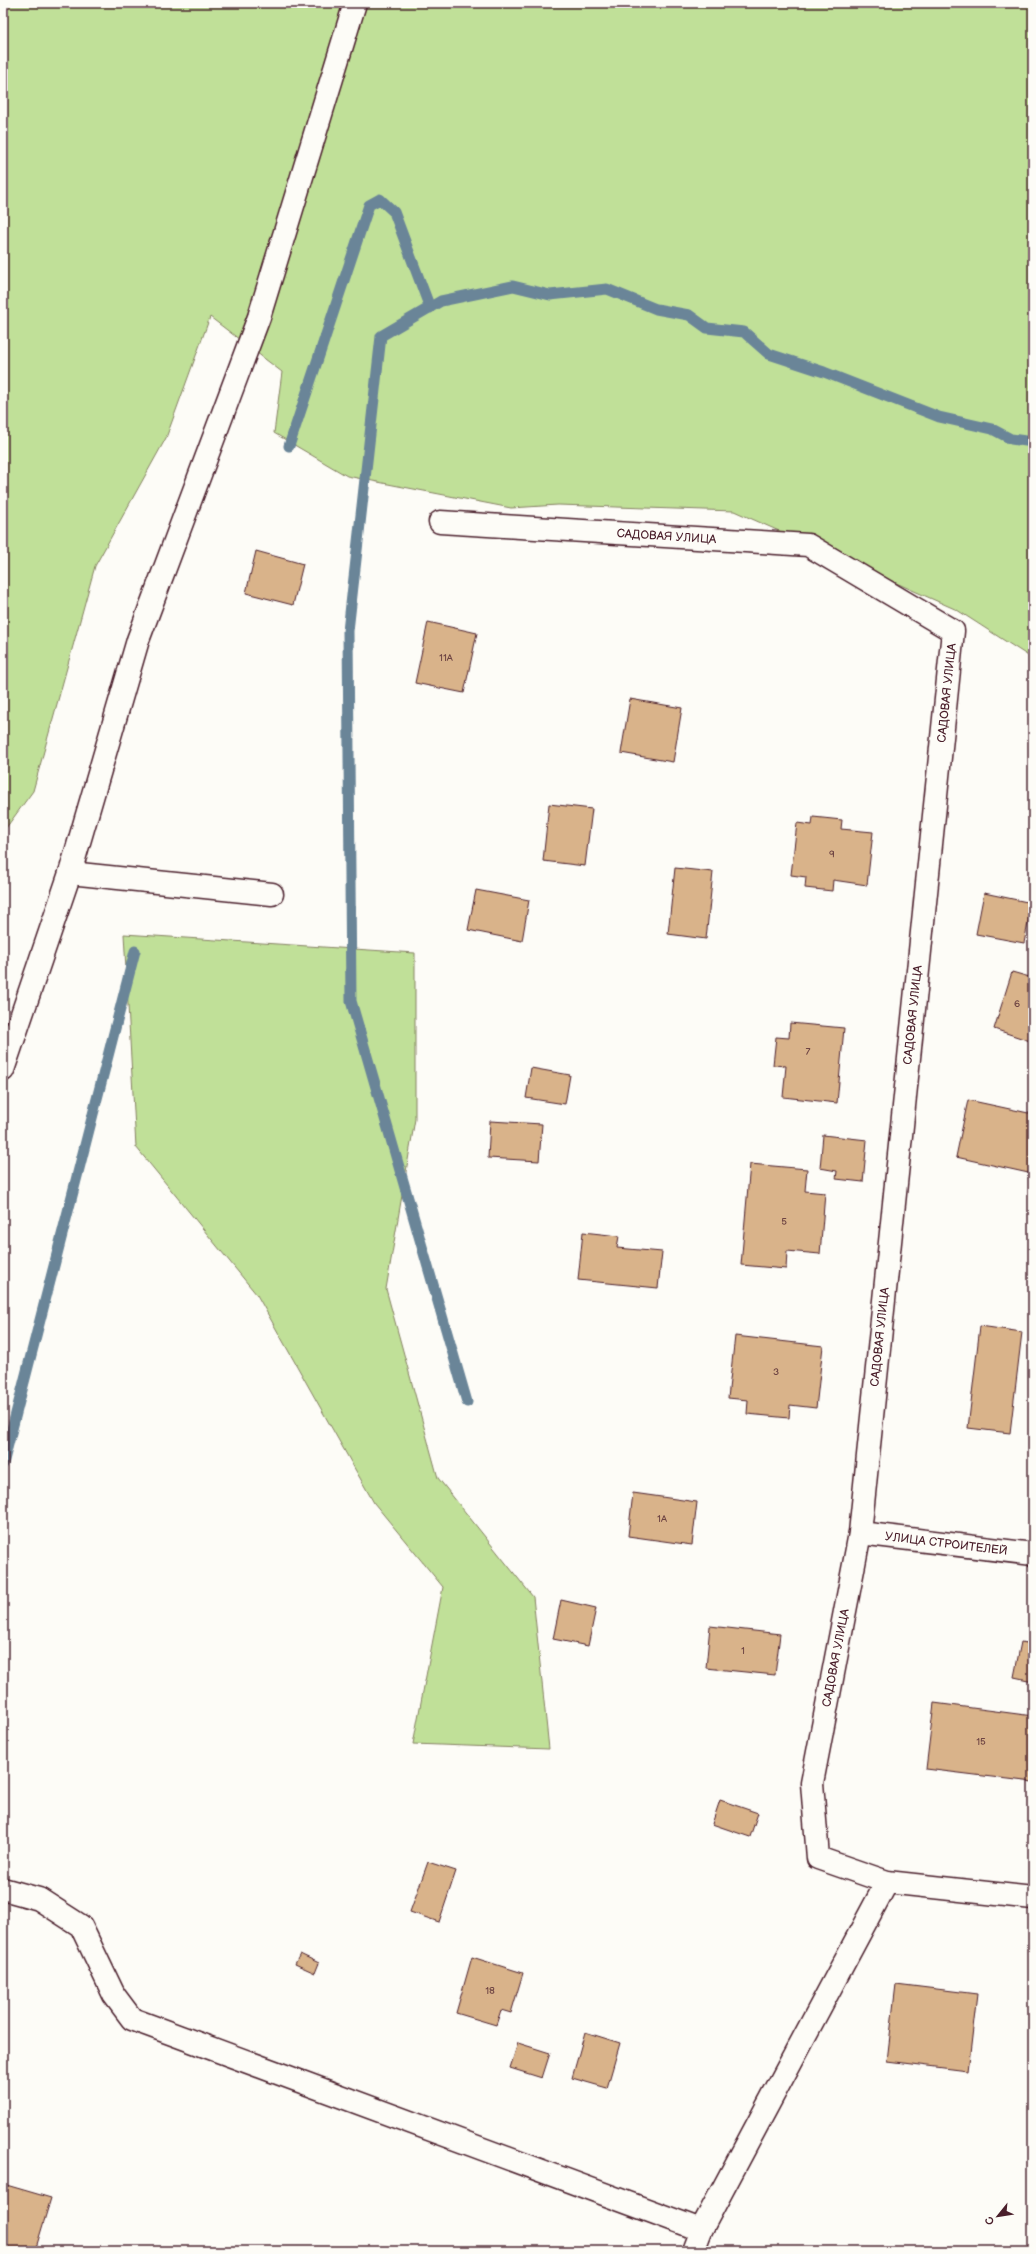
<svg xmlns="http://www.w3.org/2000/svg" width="1036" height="2254" viewBox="0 0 1036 2254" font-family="'Balsamiq Sans',sans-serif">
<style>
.green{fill:#c0e098;stroke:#858062}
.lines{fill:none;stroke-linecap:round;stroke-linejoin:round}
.stream{stroke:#6a8598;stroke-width:11}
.building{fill:#d9b38a;stroke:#4a1f2b}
.minor-casing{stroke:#4a1f2b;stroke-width:25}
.minor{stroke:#fdfcf7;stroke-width:22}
.labels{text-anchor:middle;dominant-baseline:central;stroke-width:3;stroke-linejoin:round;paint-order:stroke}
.number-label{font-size:10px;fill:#6e4443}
.street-label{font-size:12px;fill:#4a1f2b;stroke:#fdfcf7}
</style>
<rect width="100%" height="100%" fill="#fdfcf7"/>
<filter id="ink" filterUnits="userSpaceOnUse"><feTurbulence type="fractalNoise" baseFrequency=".025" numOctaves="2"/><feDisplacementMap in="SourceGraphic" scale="8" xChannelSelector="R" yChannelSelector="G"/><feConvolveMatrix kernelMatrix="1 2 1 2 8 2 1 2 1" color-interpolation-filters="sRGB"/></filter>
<g filter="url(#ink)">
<path class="green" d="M3,3h1030v656l-76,-49 -223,-99 -176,-6 -47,3 -164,-32 -73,-43 8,-61 -72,-55 -44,121 -71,128 -62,225 -30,41z
M124,934l291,19v166l-29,170 52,189 95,119 16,152 -136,-5 30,-157 -69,-84 -117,-208 -121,-148z"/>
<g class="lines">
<path class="stream" d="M289,446l80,-241 11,-6 14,13 36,96
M467,1402l-116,-401 -3,-370 33,-295 60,-35 72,-15 37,9 57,-6 49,20 33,6 18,13 37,4 25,22 55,18 115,45 53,12 19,10 22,3
M3,1464l132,-513"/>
</g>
<path class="building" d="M256,551l47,13 -10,41 -47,-12z
M428,622l49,11 -13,60 -49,-10z
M630,699l52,9 -9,54 -52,-9z
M549,804l43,5 -7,57 -42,-5z
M813,817l29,3 -1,9 32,3 -6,53 -34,-5 -1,11 -27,-3 1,-11 -15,-2 6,-52 15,2z
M675,868l38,4 -7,67 -38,-5z
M476,890l53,10 -7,41 -54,-11z
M984,893l48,10 -8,40 -48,-9z
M1012,972l21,6v64l-39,-13z
M790,1023l54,5 -7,75 -54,-6 3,-31 -13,-1 3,-28 13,1z
M531,1068l39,7 -5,29 -39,-6z
M968,1100l65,14v60l-77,-17z
M490,1121l52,3 -3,37 -51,-3z
M823,1135l44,5 -4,42 -27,-3 1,-8 -17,-3z
M750,1164l57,5 -2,22 20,2 -5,61 -33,-3 -1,18 -45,-4z
M583,1232l36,4 -2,12 45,4 -4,36 -80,-8z
M980,1326l42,6 -12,101 -42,-5z
M735,1336l88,10 -7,62 -26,-3 -1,13 -42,-4 1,-14 -20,-2z
M633,1493l64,9 -5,43 -64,-9z
M561,1600l35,8 -8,38 -35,-7z
M710,1626l70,8 -5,41 -69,-7z
M1021,1642l12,2v37l-19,-4z
M934,1703l99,13v66l-107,-13z
M720,1800l38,13 -8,24 -38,-13z
M428,1862l28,9 -17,51 -29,-10z
M300,1954l19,9 -4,10 -20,-9z
M472,1957l51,16 -12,40 -10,-3 -5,15 -40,-12z
M896,1984l81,10 -9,77 -81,-10z
M585,2032l35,11 -13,45 -35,-10z
M518,2043l32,10 -8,25 -32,-10z
M3,2184l48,14 -16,53h-32z"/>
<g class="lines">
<defs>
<g id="minor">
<path id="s1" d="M440,522l368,23 145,86 -93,902 -48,250 6,75 69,24 146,16"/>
<path d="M70,873l202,21"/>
<path d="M3,1070l67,-197 68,-233 121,-323 96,-314"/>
<path id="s2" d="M860,1533l173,21"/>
<path d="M3,1889l36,10 42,27 33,69 18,24 569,211"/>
<path d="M693,2251l8,-21 186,-348"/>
</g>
</defs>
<use href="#minor" class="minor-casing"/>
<use href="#minor" class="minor"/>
</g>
</g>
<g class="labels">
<g class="number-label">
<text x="446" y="658">11А</text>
<text x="832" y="854">9</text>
<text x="1017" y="1004">6</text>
<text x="808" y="1052">7</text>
<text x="784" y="1222">5</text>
<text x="776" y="1372">3</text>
<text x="662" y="1519">1А</text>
<text x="743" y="1651">1</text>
<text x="981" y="1742">15</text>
<text x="490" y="1991">18</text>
</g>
<g class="street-label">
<text stroke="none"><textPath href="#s1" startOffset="227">САДОВАЯ УЛИЦА</textPath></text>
<text transform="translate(947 693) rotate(-84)">САДОВАЯ УЛИЦА</text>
<text transform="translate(913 1015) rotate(-84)">САДОВАЯ УЛИЦА</text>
<text transform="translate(880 1337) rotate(-84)">САДОВАЯ УЛИЦА</text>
<text stroke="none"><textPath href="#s2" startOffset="87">УЛИЦА СТРОИТЕЛЕЙ</textPath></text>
<text transform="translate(836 1658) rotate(-79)">САДОВАЯ УЛИЦА</text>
</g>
</g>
<rect width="1036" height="2254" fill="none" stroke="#fdfcf7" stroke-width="16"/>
<rect x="8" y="8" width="1020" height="2238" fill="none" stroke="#4a1f2b" stroke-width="1.5" filter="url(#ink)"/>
<g transform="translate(998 2216) rotate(240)" stroke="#fdfcf7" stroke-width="3" paint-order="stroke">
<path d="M0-3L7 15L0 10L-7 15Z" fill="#4a1f2b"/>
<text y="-6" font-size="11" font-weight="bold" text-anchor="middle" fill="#4a1f2b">С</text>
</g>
</svg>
